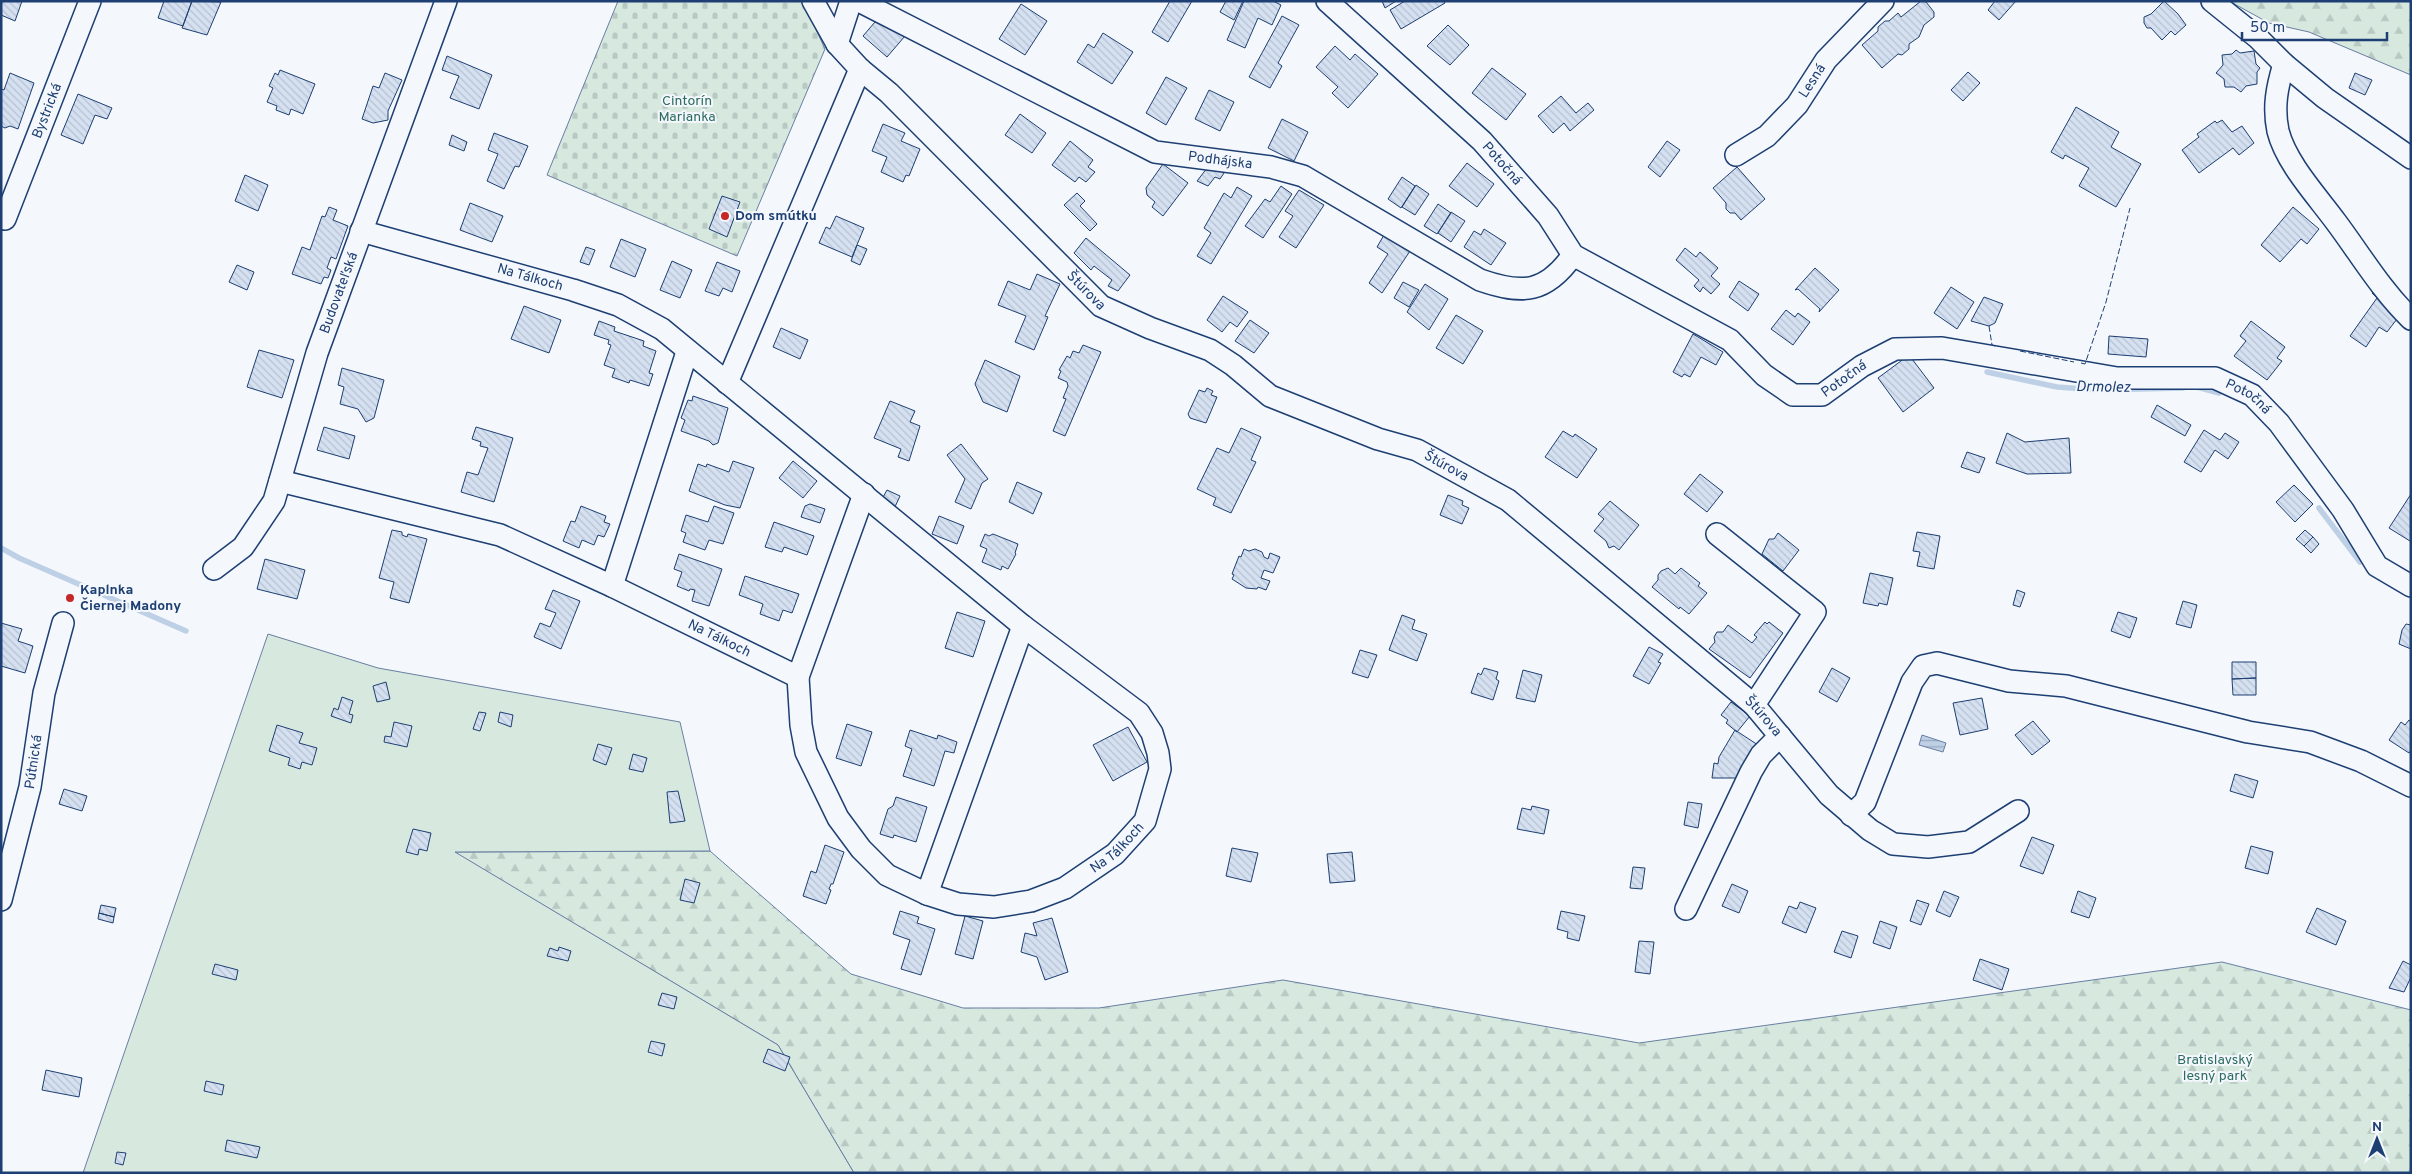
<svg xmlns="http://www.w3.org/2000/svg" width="2412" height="1174" viewBox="0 0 2412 1174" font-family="Overpass,sans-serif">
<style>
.forest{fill:url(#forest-firs);stroke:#687fa3}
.cemetery{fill:url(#cemetery-stones);stroke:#687fa3}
.garden{fill:#d7e8df;stroke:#687fa3}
.water{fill:url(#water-rules);stroke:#687fa3}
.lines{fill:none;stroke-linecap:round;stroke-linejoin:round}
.stream{stroke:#bed0e5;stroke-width:5.5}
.building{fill:url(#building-back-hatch);stroke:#1d3f73}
.minor-casing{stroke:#1d3f73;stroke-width:24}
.minor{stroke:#f4f7fb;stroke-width:21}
.fence{stroke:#1d3f73;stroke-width:1;stroke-dasharray:6 2.5;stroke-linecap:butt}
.poi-dot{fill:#c62828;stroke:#f4f7fb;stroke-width:2}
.labels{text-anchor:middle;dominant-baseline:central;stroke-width:4;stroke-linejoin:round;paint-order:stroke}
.street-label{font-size:14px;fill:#1d3f73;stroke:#f4f7fb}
.park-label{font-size:14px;fill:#2c6c60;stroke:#f4f7fb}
.poi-label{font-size:14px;font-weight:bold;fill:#1d3f73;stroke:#f4f7fb;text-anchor:start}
.water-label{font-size:15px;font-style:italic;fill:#1d3f73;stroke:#f4f7fb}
</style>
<defs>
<pattern id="forest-firs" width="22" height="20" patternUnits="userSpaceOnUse" patternTransform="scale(1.25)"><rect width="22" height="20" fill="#d7e8df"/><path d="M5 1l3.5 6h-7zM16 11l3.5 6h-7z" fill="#b8c8c3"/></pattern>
<pattern id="cemetery-stones" width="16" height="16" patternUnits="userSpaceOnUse" patternTransform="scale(1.25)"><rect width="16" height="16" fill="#d7e8df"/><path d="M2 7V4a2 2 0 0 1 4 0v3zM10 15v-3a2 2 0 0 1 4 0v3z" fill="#b8c8c3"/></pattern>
<pattern id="water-rules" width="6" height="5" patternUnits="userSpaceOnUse" patternTransform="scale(1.25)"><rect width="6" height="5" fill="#bed0e5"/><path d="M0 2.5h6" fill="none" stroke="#9aaabe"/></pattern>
<pattern id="building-back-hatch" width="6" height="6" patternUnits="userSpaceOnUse" patternTransform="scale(1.25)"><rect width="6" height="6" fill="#d5e0f0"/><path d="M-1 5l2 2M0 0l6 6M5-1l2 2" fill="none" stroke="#b6c1d1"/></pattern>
</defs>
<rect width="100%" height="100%" fill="#f4f7fb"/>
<path class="forest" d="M2229,1h182v74l-102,-43 -40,-9z
M710,851l141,123 112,34h136l184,-28 356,63 583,-81 189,48v163h-1557l-76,-128 -324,-193z"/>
<path class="cemetery" d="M618,1h185l22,48 -88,207 -190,-81z"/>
<path class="garden" d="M268,634l110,34 302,54 30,129 -255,1 323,193 76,128h-771z"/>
<path class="water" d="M1922,735l24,8 -3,9 -24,-7z"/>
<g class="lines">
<path class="stream" d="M1987,372l70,15 41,3 85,-2
M2197,387l22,6
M2319,508l41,54
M1,548l18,10 167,73"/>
</g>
<path class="building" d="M1,1h21l-7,20 -14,-6z
M164,1h28l-9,25 -25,-8z
M192,1l29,1 -14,33 -25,-7z
M1170,1h22l-24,41 -16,-10z
M1226,1h17l-9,19 -14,-8z
M1244,1h29l8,4 -9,20 -14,-7 -13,30 -18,-8z
M1382,1h14l-11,7z
M1405,1h39l1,2 -44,26 -11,-19z
M1921,1l5,1 8,10v5l-10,8 -5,12 -10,7v5l-7,6 -4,-1 -16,14 -20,-23 16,-14v-4l7,-6h4l9,-8 3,4z
M1995,1h21l-17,19 -11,-10z
M2164,1l14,13 8,11 -11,10 -4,-4 -9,9 -11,-12h-4l-3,-5v-6l7,-3z
M1021,4l26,17 -22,34 -26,-16z
M881,15l24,21 -18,21 -24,-21z
M1282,16l17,9 -21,38 4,3 -12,22 -21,-11z
M1448,25l21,20 -19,20 -23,-19z
M1103,33l30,19 -21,32 -35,-22 11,-18 6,4z
M1335,46l15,14 5,-6 23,20 -30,34 -16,-15 6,-6 -22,-20z
M2236,50l4,3 14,-2 2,13 4,4 -3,4v12l-11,2 -5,6 -7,-5h-9l-1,-8 -8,-6 7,-8 -1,-10 10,-1z
M447,56l45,19 -13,34 -29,-11 9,-22 -17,-6z
M1492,68l34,26 -20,26 -34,-27z
M280,70l35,14 -12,30 -12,-5 -2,6 -13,-5 1,-4 -10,-4 6,-14 -4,-2 6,-13 3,2z
M1968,72l12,11 -17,18 -12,-11z
M10,73l24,10 -16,46 -8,-3 -5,2 -4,-2v-37l3,1z
M385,73l17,7 -14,31v9l-15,3 -11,-4 11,-33 6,2z
M2355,73l17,7 -7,15 -16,-7z
M1166,77l21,11 -21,37 -20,-12z
M1209,90l25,12 -14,29 -25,-12z
M78,94l34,14 -5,11 -12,-4 -12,29 -22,-9z
M1561,96l15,17 12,-10 6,7 -24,21 -6,-8 -11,10 -15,-17z
M2076,107l43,25 -8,15 30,17 -25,43 -37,-21 10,-18 -24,-13 -2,4 -12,-7z
M1020,114l26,19 -14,20 -27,-18z
M1282,119l26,13 -14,29 -26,-13z
M2222,120l10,12 10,-6 12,17 -15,12 -6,-7 -34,25 -17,-23 17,-13 -2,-3 18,-13 2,2z
M883,124l22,9 -4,8 19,8 -11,27 -3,-1 -3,7 -22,-10 6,-15 -15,-6z
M494,133l34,13 -9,21 -4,-1 -11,23 -17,-8 11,-27 -10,-4z
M452,135l15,7 -3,9 -15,-6z
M1070,141l23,19 -5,7 7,5 -9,10 -7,-5 -4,5 -23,-17z
M1667,141l13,9 -20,27 -12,-10z
M1211,163l17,4 -8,12 -5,-2 -7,9 -11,-5z
M1467,163l27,21 -17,23 -28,-21z
M1163,164l25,19 -25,33 -11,-9 3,-5 -8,-7 -1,-7z
M1737,167l28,32 -24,21 -6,-7h-5l-4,-4v-6l-13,-15z
M245,175l23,10 -10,26 -23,-10z
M1402,177l13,9 -14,22 -13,-9z
M1416,185l13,9 -14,21 -13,-8z
M1281,186l11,8 -29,44 -18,-12 20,-27 5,3z
M1237,187l15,9 -41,68 -14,-8 14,-23 -7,-5 20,-35 7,5z
M1299,190l25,15 -28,43 -17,-11 14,-21 -8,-5z
M1077,193l8,8 -5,5 17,18 -7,7 -26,-26z
M722,196l18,6 -13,35 -18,-8z
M470,203l33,13 -11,26 -32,-12z
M1438,204l13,9 -14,21 -13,-8z
M329,207l8,3 -4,10 15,6 -12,33 -5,-2 -4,11 4,2 -3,8 -4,-1 -3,7 -29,-10 10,-27 8,3 12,-34 3,1z
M2293,207l26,22 -12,15 -6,-5 -21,23 -19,-17z
M1451,212l14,9 -14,21 -13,-9z
M836,216l28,12 -12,29 -33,-14 7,-16 4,2z
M1484,229l22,14 -15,22 -27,-18 10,-16 7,4z
M1384,235l26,16 -28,42 -13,-10 19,-29 -11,-7z
M1086,238l44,37 -12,16 -10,-5 4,-6 -18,-14 -3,4 -17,-17z
M621,239l25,10 -11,28 -25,-10z
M857,245l10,4 -7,16 -9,-4z
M586,247l9,3 -6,15 -9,-3z
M1685,248l11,9 4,-5 18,16 -7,8 9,8 -9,10 -8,-7 -3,5 -6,-6 5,-6 -23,-20z
M672,261l20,9 -12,28 -20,-8z
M717,262l23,9 -8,21 -9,-4 -4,8 -14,-5z
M237,265l17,7 -7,18 -18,-8z
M1815,268l24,22 -20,22 1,-3 -22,-20 -3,1z
M1037,274l23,10 -15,32 3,1 -14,33 -19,-8 11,-26 -28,-11 10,-24 22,9z
M1739,281l20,13 -11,17 -19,-14z
M1403,282l16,8 -10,17 -15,-9z
M1425,284l23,15 -19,31 -22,-18z
M1951,287l23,15 -17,27 -23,-16z
M2377,289l17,23 -1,4 4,3 -10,13 -8,-5 -13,20 -16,-11 27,-38 -5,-5z
M1223,296l25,16 -11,15 -7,-5 -8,10 -15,-12z
M1984,297l19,7 -8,19 -6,3 -18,-5z
M524,306l37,14 -12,33 -38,-14z
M1786,310l9,7 3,-4 12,9 -17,23 -22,-16z
M1456,315l27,16 -20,33 -27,-16z
M1250,320l19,13 -15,20 -19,-12z
M599,321l16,6 -1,4 30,10 -1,5 13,5 -7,22 4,1 -4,12 -19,-6 -1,3 -17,-6 3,-8 -11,-4 7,-20 -3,-1 1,-4 -15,-5z
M2251,321l34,26 -8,11 5,3 -15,19 -33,-24 12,-15 -6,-5z
M781,328l27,12 -8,19 -27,-12z
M1693,334l30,18 -7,13 -15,-8 -11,20 -6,-3 -2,3 -9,-5z
M2109,336l39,3 -2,18 -38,-3z
M1083,345l18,7 -36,84 -12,-5 13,-32 -3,-1 5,-12 -1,-4 -9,-4 3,-7 -2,-1 8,-14 3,2 3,-7 6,2z
M259,350l35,10 -12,38 -35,-11z
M1909,355l25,33 -31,24 -25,-34z
M985,360l35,16 -13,36 -24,-10 -8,-18z
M342,368l42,12 -10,38 -8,4 -8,-13 -18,-5 4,-17 -6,-2z
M1207,388l6,3 -2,4 6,2 -11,26 -16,-5 -2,-4 11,-24 6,2z
M693,396l35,12 -10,35 -5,2 -4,-4 -28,-10 4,-11 -4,-2 7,-18 4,1z
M890,401l25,10 -5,11 10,4 -11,35 -11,-4 3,-8 -27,-11z
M2157,405l34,20 -6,11 -34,-19z
M324,427l31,9 -6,23 -32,-9z
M476,427l37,11 -19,64 -33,-10 6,-20 11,3 10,-27 -8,-2 1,-4 -9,-3z
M1241,428l20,9 -10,23 5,2 -25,51 -18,-8 3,-7 -19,-9 20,-41 12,5z
M2204,430l16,10 5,-7 14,9 -11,17 -13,-9 -14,22 -17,-10z
M1563,431l10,6 2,-3 22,15 -20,29 -32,-21z
M2007,433l18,9 44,-4 2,35 -44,1 -31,-11z
M961,444l27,35 -6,4 -11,26 -16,-7 10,-23 -18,-24z
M1967,452l18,6 -6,15 -18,-6z
M733,461l21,7 -14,40 -15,-3 -36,-14 9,-27 8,3 1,-3 22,8z
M793,461l24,20 -14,17 -24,-20z
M1700,474l23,18 -16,20 -23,-18z
M1017,482l25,11 -9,21 -24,-12z
M2294,485l19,19 -18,18 -19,-20z
M887,490l13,6 -6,13 -12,-10z
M2411,494v45l-1,2 -21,-13z
M1448,495l15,6 -1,4 7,3 -7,16 -22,-9z
M1610,501l29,24 -20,25 -5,-4 -5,2 -3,-7 -12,-10 10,-12 -6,-5z
M810,504l15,5 -5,14 -19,-6 4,-11z
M581,506l25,10 -2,6 6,2 -6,13 -6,-2 -4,10 -12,-5 -3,8 -16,-7 8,-20 4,1z
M714,506l20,7 -11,31 -14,-4 -4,10 -22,-8 3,-9 -5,-2 5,-16 22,7z
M939,516l25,10 -7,18 -25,-10z
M774,522l40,14 -7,19 -23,-8 -2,5 -17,-5z
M392,530l10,2v3l5,2 1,-3 19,5 -18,64 -19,-5 4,-16 -15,-4z
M2305,530l8,7 -9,9 -8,-7z
M1917,532l23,4 -6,33 -17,-3 3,-14 -7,-1z
M1778,533l21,17 -16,21 -21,-17 7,-15h5z
M985,534l4,2 4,-2 25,10 -3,9 1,1 -8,15 -6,-3 -1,4 -19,-8 5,-13 -7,-3z
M2313,537l6,7 -8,9 -7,-7z
M1244,549l5,2 6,-2 7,3 2,5 4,2 2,-6 10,4 -7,16 -9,-3 -3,8 9,3 -4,9 -8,-3 -1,2 -11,-1 -14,-9 2,-4 -2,-1 7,-18 2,1z
M679,554l43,15 -13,37 -17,-5 3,-11 -5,-1 -1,2 -12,-5 5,-14 -8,-3z
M265,559l40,11 -8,29 -40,-10z
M1668,568l7,6 6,-6 19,15 -2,3 9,7 -18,21 -9,-7 -1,2 -27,-22 6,-7v-5l3,-4z
M1870,573l23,5 -6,27 -8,-2 -1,3 -15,-3z
M745,576l54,18 -7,19 -9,-3 -4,11 -19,-7 3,-10 -24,-9z
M553,590l27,11 -19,48 -27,-12 6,-14 10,4 6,-14 -11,-4z
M2017,590l8,3 -5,14 -7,-2z
M2183,601l14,4 -6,23 -15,-4z
M957,612l28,9 -12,36 -28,-9z
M2118,612l19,6 -7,20 -19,-7z
M1402,615l13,5 -3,9 15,5 -10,27 -28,-11z
M1765,622l2,2 2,-2 14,11 -33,45 -41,-29 6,-7 -1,-5 3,-5h6l5,-7 24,18 5,-6 -3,-2z
M1,623l21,6 -4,12 15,5 -8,27 -24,-7z
M2406,624l5,1v24l-12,-5 3,-14z
M1649,647l14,7 -5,8 3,1 -12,21 -16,-8z
M1360,650l17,5 -9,23 -16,-5z
M2232,662h24v16l-24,1z
M1484,668l14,4 -2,7 3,2 -6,19 -22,-7 7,-20 3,2z
M1832,668l18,10 -13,24 -18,-10z
M1523,670l19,5 -7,27 -19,-4z
M2256,678v17h-23l-1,-16z
M386,682l4,17 -13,3 -4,-16z
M342,697l11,4 -4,13 4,1 -2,8 -20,-7 3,-8 4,2z
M1982,698l6,31 -28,6 -7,-32z
M1731,702l19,14 -13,16 -11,-9 2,-3 -7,-5z
M479,712l7,1 -6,18 -7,-2z
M500,712l13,3 -2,12 -13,-5z
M2409,720l2,1v29l-2,3 -20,-13 12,-18 4,3z
M2033,721l17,20 -18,14 -17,-20z
M394,722l18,4 -5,21 -23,-5 1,-6 6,1z
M847,724l25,8 -11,34 -25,-8z
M277,725l26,8 -4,10 18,5 -5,17 -10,-3 -2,7 -12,-4 2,-7 -21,-7z
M1128,727l19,35 -34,19 -20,-36z
M910,730l27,9 1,-4 19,7 -3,11 -9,-2 -11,35 -31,-10 9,-27 -7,-3z
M1735,730l23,15 -16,33h-30l2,-15 4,1 1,-7z
M598,744l14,4 -6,17 -13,-5z
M633,754l14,4 -4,14 -14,-3z
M2235,774l23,7 -5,17 -23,-7z
M64,789l23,7 -5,15 -23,-7z
M678,791l7,30 -15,2 -3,-31z
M896,797l31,10 -11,35 -22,-7 -1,3 -13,-4 8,-25 5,-3z
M1688,802l14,2 -4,24 -14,-3z
M1532,806l17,4 -5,24 -27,-5 5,-21 9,2z
M413,829l18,4 -4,18 -8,-2 -1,6 -12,-3z
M2032,837l22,8 -11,29 -23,-8z
M825,845l19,7 -11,32h-2l-2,5 2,1 -5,14 -23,-8 8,-25 5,2z
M2251,846l22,6 -5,22 -23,-6z
M1232,848l26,5 -7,29 -25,-6z
M1352,852l3,29 -25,2 -3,-29z
M1633,867l12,1 -3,21 -12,-1z
M685,879l15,4 -6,20 -14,-3z
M1732,884l16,7 -9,22 -17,-7z
M1944,891l15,6 -9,20 -14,-6z
M2078,891l18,7 -7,20 -18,-6z
M1917,900l12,4 -8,21 -11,-4z
M1800,902l16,6 -10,25 -24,-10 7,-17 8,3z
M101,905l15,3 -2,9 -15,-4z
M2317,908l29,13 -10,24 -30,-13z
M900,911l19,6 -2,6 18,6 -14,46 -20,-6 9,-29 -17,-6z
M1561,911l24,5 -6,25 -12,-3 1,-6 -11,-3z
M99,913l15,4 -1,6 -15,-4z
M965,916l18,5 -10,38 -18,-5z
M1052,918l16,54 -23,8 -8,-23 -16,-5 4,-19 12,3 -4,-13z
M1880,921l17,6 -7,22 -17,-6z
M1842,931l16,5 -7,22 -17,-6z
M1639,941l15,1 -4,32 -15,-2z
M559,947l12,4 -3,10 -21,-5 3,-8 8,3z
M1980,959l29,10 -7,21 -29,-10z
M2403,961l8,4v12l-7,15 -15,-4z
M215,964l23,6 -2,10 -24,-6z
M662,993l15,4 -3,12 -16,-4z
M651,1041l14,3 -3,12 -14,-4z
M768,1049l22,8 -5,14 -22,-9z
M46,1070l36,8 -3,19 -37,-7z
M206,1081l18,4 -2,10 -18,-4z
M227,1140l33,7 -3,11 -32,-7z
M117,1152l9,1 -3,12 -8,-2z"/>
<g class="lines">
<defs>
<g id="minor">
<path id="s1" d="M813,1l24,43 23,25 29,24 212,213 49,22 60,22 23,15 37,31 108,43 39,11 91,50 246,205 75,90 41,35 23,14 35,3 41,-5 49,-31"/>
<path id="s2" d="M859,1l296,151 116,15 32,9 177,104c43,15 66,13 93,-25"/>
<path id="s3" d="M1327,1l155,140 66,75 25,39 157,85 34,35 29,20h29l40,-29 33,-17 47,-1 175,30h98l37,17 27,28 64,87 34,56 34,20"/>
<path d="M2212,1l46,37 26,26 41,34 86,60"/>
<path d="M837,44l14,-43"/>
<path d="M2284,64c-7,23 -11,43 -6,67 8,32 39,65 58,91 24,32 45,68 75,97"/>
<path id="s4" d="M1736,155l31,-19 30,-31 29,-45 57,-59"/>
<path id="s5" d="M5,219l85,-218"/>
<path d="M727,383l133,-314"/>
<path id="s6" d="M280,481l220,54 112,51 186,91 3,48 5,27 32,66 23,31 26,26 40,19 31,10 36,3 37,-6 34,-13 50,-34 30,-33 15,-52 -2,-16 -6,-20 -13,-20 -116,-87 -361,-297 -44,-24 -45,-15 -212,-59"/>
<path d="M1717,534l98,78 -61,93"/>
<path id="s7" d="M214,569l29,-22 31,-46 43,-148 129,-352"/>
<path d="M612,586l75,-234"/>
<path d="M798,677l66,-183"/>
<path d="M1851,815l14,-13 47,-120 11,-16 14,-3 72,18 57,5 182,46 62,10 51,19 50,25"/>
<path d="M927,894l96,-268"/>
<path id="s8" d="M1,900l29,-113 14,-94 19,-70"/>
<path d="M1686,909l65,-137 10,-17 19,-19"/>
</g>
</defs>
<use href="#minor" class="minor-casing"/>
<use href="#minor" class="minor"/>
<path class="fence" d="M1989,326l3,19 3,1
M2020,351l54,11
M2081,363l4,1 21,-62 24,-94"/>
</g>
<g class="poi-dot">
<circle cx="725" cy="216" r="5"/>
<circle cx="70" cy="598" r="5"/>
</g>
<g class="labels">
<g class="street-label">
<text stroke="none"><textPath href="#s4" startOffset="108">Lesná</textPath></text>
<text stroke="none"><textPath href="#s5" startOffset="116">Bystrická</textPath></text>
<text stroke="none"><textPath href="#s2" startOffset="398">Podhájska</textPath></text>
<text stroke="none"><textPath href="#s3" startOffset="239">Potočná</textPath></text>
<text transform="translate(530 278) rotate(16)">Na Tálkoch</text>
<text stroke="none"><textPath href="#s1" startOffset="400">Štúrova</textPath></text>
<text stroke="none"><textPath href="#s7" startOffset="310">Budovateľská</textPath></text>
<text stroke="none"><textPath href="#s3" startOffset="674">Potočná</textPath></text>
<text stroke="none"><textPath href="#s3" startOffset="1094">Potočná</textPath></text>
<text stroke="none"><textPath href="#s1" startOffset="805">Štúrova</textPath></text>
<text stroke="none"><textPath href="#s6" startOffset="469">Na Tálkoch</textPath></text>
<text stroke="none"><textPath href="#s1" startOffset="1210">Štúrova</textPath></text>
<text stroke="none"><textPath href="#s8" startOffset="142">Pútnická</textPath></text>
<text stroke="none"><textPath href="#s6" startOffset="1034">Na Tálkoch</textPath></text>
</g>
<g class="park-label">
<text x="687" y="101">Cintorín<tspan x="687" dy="16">Marianka</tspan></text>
<text x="2215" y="1060">Bratislavský<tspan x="2215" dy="16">lesný park</tspan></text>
</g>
<g class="poi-label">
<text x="735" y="216">Dom smútku</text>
<text x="80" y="590">Kaplnka<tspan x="80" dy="16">Čiernej Madony</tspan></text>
</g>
<g class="water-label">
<text transform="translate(2103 388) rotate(1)">Drmolez</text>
</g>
</g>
<rect width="2412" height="1174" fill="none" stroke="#1d3f73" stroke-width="5"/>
<g transform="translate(2377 1139)" stroke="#f4f7fb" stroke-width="4" paint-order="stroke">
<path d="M0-4L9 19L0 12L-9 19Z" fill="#1d3f73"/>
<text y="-8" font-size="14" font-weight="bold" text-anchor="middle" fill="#1d3f73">N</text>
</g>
<path d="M2242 32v8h145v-8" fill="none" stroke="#1d3f73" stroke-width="2.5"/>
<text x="2250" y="32" font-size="15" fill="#1d3f73" stroke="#f4f7fb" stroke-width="4" paint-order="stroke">50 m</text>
</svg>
